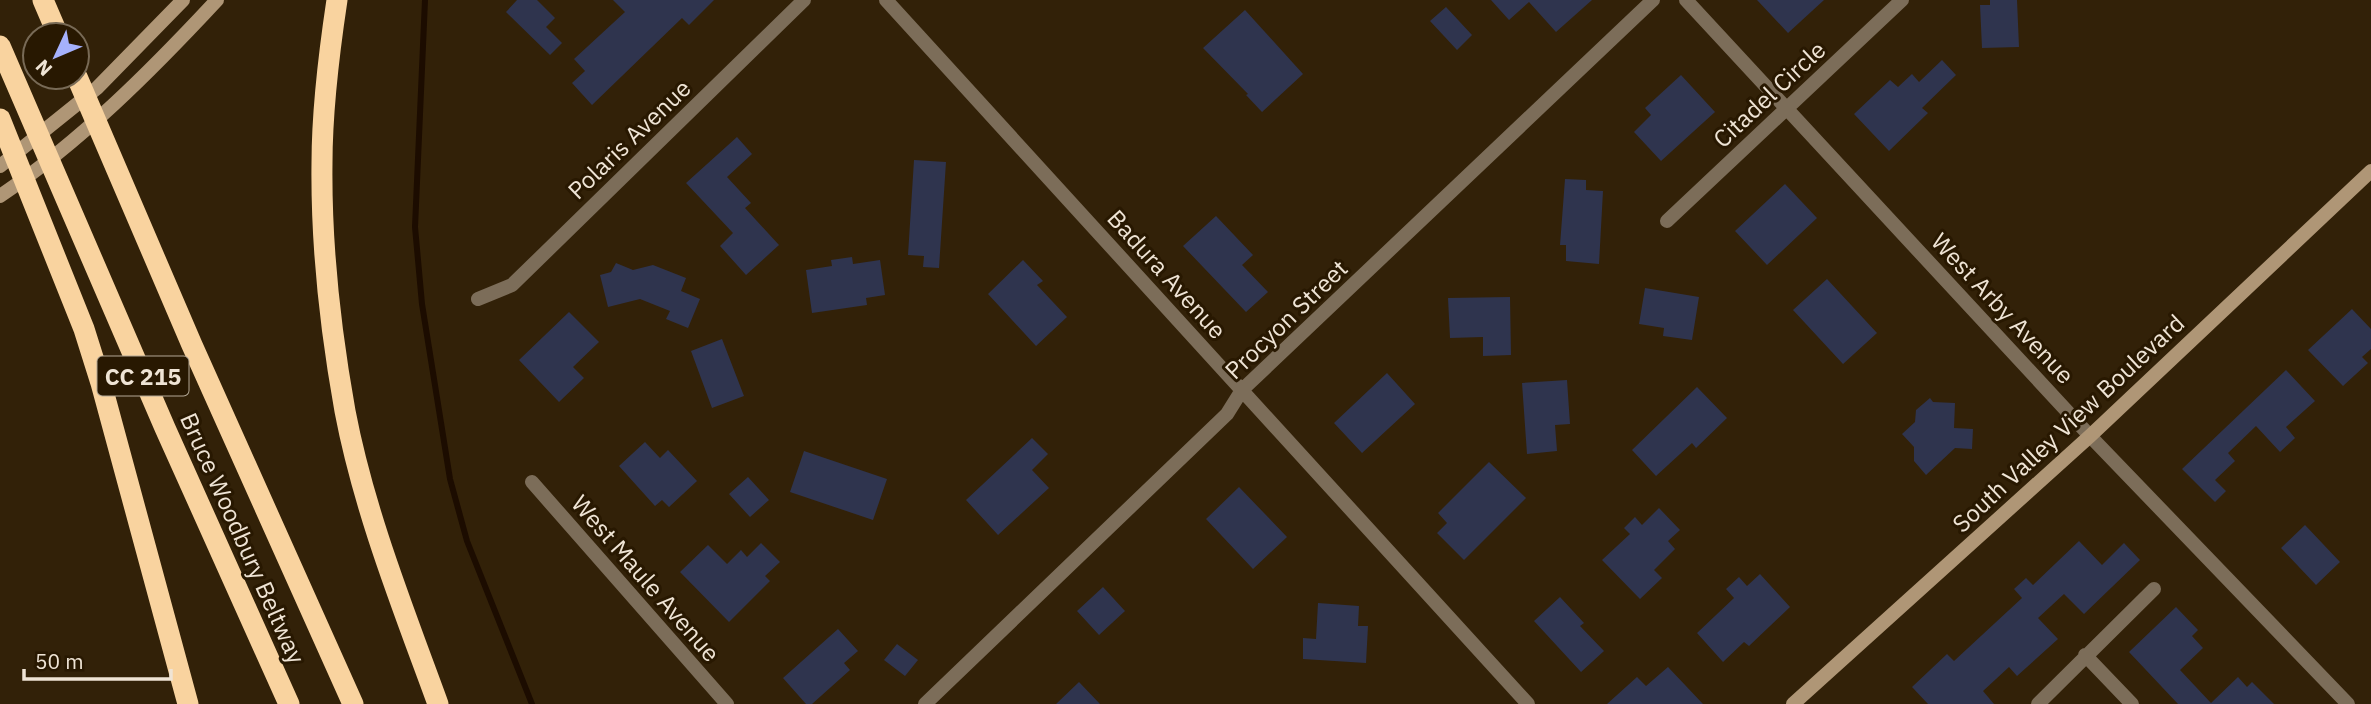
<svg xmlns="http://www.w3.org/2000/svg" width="2371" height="704" viewBox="0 0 2371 704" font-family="'IBM Plex Sans',sans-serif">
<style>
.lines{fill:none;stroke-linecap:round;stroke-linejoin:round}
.stream{stroke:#1c0c00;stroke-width:6}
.building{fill:#2f344e}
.street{stroke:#7c6d59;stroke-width:14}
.secondary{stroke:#af9676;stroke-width:14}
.highway{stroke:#f9d39f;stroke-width:21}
.labels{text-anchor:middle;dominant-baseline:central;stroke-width:6;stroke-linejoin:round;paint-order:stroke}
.shield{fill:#281801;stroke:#b3a795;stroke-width:2}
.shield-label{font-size:23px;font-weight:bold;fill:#efe4d5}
.street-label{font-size:24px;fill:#efe4d5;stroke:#281801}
</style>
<rect width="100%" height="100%" fill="#322108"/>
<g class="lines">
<path class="stream" d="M425,0l-10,227 7,77 28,175 17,62 65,163"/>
</g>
<path class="building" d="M517,0h20l18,18 -9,9 16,16 -12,12 -44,-43z
M613,0h101l-25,25 -7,-7 -90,87 -20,-22 13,-12 -11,-12 51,-47z
M1491,0h101l-36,32 -27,-30 -20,18z
M1757,0h67l-36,33z
M1990,0h27l2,47 -37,1 -2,-43h10z
M1446,7l26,28 -15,15 -27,-29z
M1245,10l58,64 -41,38 -16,-17 2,-1 -45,-46z
M1942,60l14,15 -34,33 6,5 -39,38 -35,-37 36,-34 8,7 14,-13 7,8z
M1681,75l34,37 -54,49 -27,-29 17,-17 -6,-7z
M737,137l15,17 -25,23 24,26 -6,5 34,37 -33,30 -26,-29 13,-13 -47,-50z
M914,160l32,2 -7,106 -16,-1 1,-11 -16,-1z
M1565,179l21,1v10l17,1 -4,73 -33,-3v-16h-6z
M1785,184l32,34 -50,47 -32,-34z
M1216,216l37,39 -11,10 26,27 -22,20 -63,-66z
M852,257l1,7 27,-4 5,35 -19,3 1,7 -55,8 -6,-43 26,-4 -1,-6z
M1023,260l20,21 -6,4 30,32 -31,29 -48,-52z
M616,263l17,7 20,-5 33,13 -5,13 19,8 -12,29 -22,-9 4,-8 -30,-12 -32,8 -8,-32 11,-3z
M1827,279l50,54 -34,31 -50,-54z
M1645,288l54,9 -7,43 -29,-4 1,-8 -25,-4z
M1510,297l1,58 -28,1v-19l-33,1 -2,-40z
M2352,309l19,20v20l-9,8 6,6 -25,23 -35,-36z
M569,312l30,30 -26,25 11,11 -25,24 -40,-42z
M722,339l22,57 -32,12 -21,-57z
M2286,370l29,31 -29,26 9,11 -15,14 -24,-26 -28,27 7,8 -20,19 11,11 -11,11 -33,-33z
M1387,373l28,31 -53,49 -28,-30z
M1567,380l3,44 -15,1 2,26 -30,3 -5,-71z
M1697,387l30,31 -31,30 -4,-5 -36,33 -24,-26z
M1930,398l3,4 22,1 -1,25 19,1 -1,20 -17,-1 -29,27 -12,-14v-14l-12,-13 13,-12 1,-12z
M1032,438l16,16 -16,16 17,18 -51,47 -32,-35z
M645,442l15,16 8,-8 29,31 -28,26 -7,-7 -7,6 -36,-40z
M804,451l83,28 -14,41 -83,-28z
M1489,462l37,36 -62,62 -27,-27 10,-10 -9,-10z
M748,477l21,23 -19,17 -21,-23z
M1239,487l48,50 -34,32 -47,-50z
M1659,508l21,22 -12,11 7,8 -21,21 8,8 -22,21 -38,-39 28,-26 -6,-6 11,-11 7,8z
M2305,525l35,37 -24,23 -35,-37z
M2079,541l23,24 22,-22 16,17 -56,54 -20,-20 -26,24 20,21 -41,37 -8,-9 -26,24 11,13h-66l-16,-17 35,-33 7,7 68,-63 -8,-9 12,-11 7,7z
M761,543l19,19 -15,14 5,5 -41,41 -49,-50 28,-27 19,19 14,-14 6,7z
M1760,574l30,33 -41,39 -5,-4 -21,20 -26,-29 37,-35 -8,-9 13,-12 8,9z
M1103,587l22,24 -26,24 -22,-24z
M1560,597l24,26 -4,3 24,25 -23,21 -47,-51z
M1318,603l41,3 -1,20h10l-2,37 -63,-4v-21l13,1z
M2176,607l22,23 -6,6 11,12 -23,22 31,33 27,-26 9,10 5,-5 22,22h-96l-49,-52z
M838,629l20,22 -14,12 6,7 -38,34h-6l-23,-26z
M897,644l21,16 -13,16 -21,-16z
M1668,667l35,37h-96l30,-27 9,9z
M1079,682l21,22h-44z"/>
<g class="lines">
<path class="street" d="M886,0l642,704
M1686,0l404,436 258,268
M1667,221l235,-221
M478,299l34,-14 292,-285
M532,482l195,222
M2085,655l47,49
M925,704l302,-290 15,-24 411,-390
M2038,704l116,-115"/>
<path class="secondary" d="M0,166l97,-78 86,-88
M0,196c80,-54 151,-125 217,-196
M1793,704l297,-268 281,-265"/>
<path class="highway" d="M43,0l15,35
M337,0c-8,53 -15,109 -15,163 -1,80 9,170 23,248 19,100 58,197 93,293
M0,46l165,382 124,276
M77,77l115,268 161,359
M0,119l84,210 17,54 87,321"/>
</g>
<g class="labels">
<rect class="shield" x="97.5" y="356.5" width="91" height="39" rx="5"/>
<g class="shield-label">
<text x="143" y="376">CC 215</text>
</g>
<g class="street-label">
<text transform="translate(1769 94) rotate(-43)">Citadel Circle</text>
<text transform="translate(629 139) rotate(-44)">Polaris Avenue</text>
<text transform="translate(1167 274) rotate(48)">Badura Avenue</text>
<text transform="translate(2003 308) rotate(47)">West Arby Avenue</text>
<text transform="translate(1286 319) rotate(-44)">Procyon Street</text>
<text transform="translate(2068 423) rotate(-43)">South Valley View Boulevard</text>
<text transform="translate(243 538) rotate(66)">Bruce Woodbury Beltway</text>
<text transform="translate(646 578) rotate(49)">West Maule Avenue</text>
</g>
</g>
<g transform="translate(56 56) rotate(226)"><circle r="33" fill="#281801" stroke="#786a56" stroke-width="2"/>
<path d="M0-5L12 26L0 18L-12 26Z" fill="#a5b1fc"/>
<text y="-10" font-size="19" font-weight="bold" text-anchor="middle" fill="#efe4d5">N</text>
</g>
<path d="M24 669v10h147v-10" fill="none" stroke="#efe4d5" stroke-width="3.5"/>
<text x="35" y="669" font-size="21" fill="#efe4d5" stroke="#281801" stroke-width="5" paint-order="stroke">50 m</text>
</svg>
